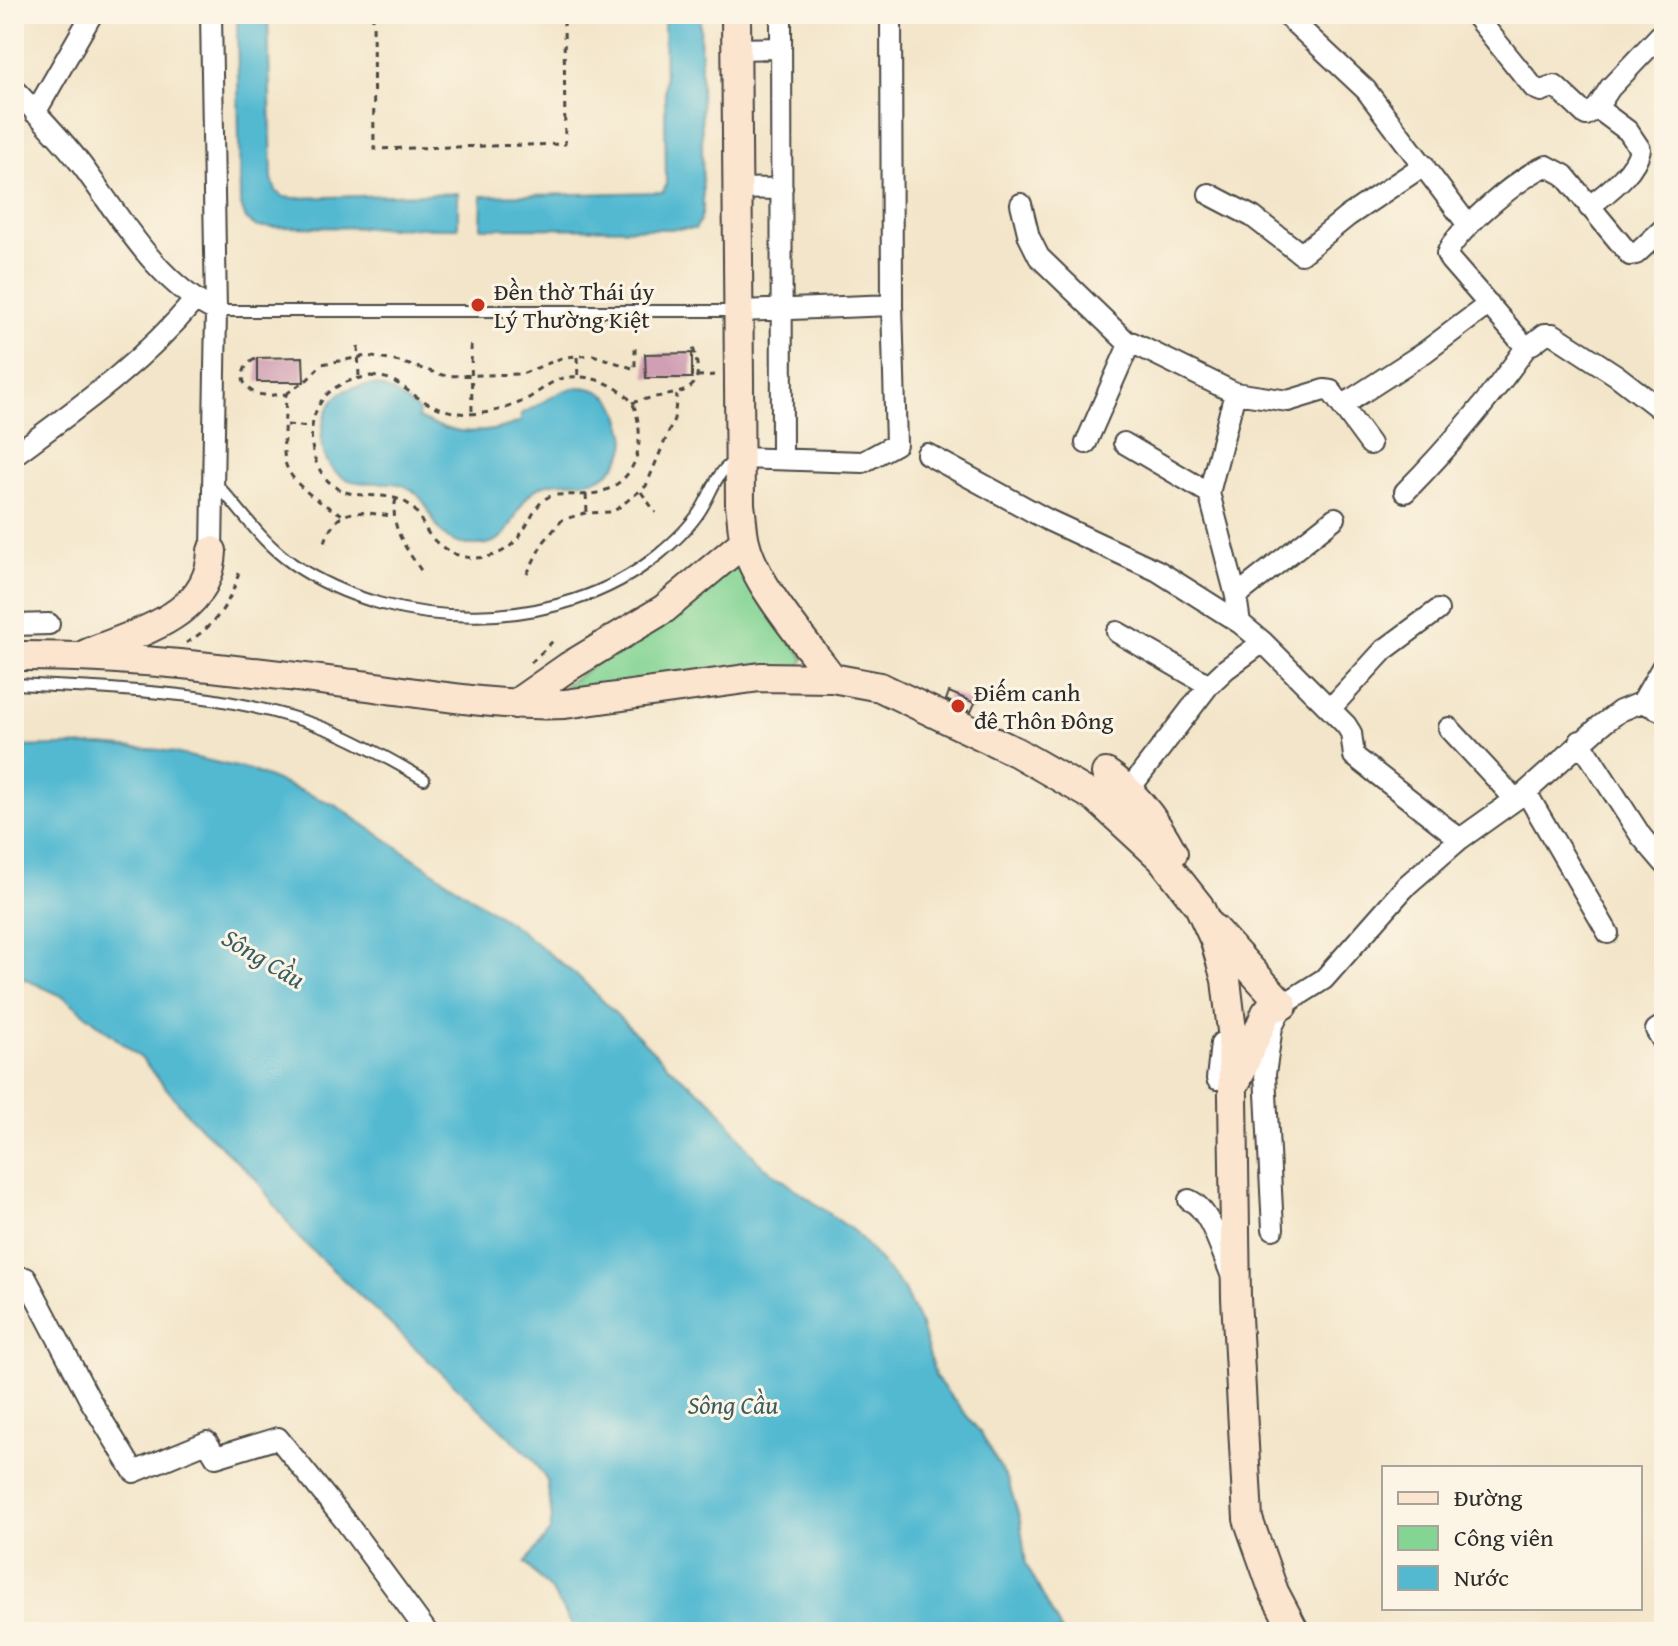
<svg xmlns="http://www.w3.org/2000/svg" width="1678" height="1646" viewBox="0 0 1678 1646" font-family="'Gentium Book Plus',serif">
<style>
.green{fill:#84d494;stroke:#588060;stroke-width:2}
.water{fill:#53b9d1;stroke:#3f727e;stroke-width:2}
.building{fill:#d09fb4}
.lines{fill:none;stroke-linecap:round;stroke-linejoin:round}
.lane-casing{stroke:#494743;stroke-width:14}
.street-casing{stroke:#494743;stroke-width:24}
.secondary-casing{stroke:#494743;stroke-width:32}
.path{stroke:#494743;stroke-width:3;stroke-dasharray:6 6;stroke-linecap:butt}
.lane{stroke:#fff;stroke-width:10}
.street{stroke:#fff;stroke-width:20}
.secondary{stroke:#fce5cf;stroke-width:28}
.poi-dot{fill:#c8321e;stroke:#fcf5e5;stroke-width:3}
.labels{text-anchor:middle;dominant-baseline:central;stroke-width:6;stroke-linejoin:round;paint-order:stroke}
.poi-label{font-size:24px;fill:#2b2b2b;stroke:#fcf5e5;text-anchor:start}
.water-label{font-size:26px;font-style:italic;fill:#395d65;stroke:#fcf5e5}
</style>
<rect width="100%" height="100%" fill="#fcf5e5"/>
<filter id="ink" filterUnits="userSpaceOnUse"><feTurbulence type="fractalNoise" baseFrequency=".0125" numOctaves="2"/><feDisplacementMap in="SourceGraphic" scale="16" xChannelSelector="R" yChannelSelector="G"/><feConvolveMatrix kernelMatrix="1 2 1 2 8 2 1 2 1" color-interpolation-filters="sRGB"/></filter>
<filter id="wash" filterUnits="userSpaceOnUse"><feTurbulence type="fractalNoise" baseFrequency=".006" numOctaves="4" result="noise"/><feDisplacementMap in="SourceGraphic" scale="32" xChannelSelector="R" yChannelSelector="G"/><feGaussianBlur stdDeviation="1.8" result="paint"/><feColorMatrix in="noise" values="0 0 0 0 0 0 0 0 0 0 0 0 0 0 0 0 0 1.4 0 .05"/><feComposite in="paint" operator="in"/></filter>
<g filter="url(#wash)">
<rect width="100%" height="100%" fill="#f3e5c9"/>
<path class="green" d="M737,567l67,91 -4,10 -235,22 -1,-4 168,-117z"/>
<path class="water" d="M237,14h31l4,165 4,12 7,6 12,1 163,-5v35l-201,-1 -11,-8 -6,-17z
M664,14h36l3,196 -3,11 -5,8 -214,-1 1,-32 181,-4 3,-7z
M376,385l17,7 26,19 -1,7c34,17 68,19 103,3v-7c30,-13 49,-39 83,-20 10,6 13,13 16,24 4,11 9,23 3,35 -25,50 -64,13 -93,41 -21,20 -15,50 -53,51 -48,2 -39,-37 -65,-55 -21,-15 -47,0 -70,-13 -27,-15 -25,-59 -6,-80 10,-11 27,-11 40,-12z
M100,745l61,5 89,20 85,35 182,123 64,51 87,87 48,39 42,57 98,71 47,55 18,38 15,52 44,54 28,49 12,39 6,44 36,68h-485l-25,-40 -27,-29 25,-32 2,-13 -5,-37 -14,-22 -234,-221 -44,-60 -64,-60 -49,-59 -78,-62 -50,-23v-227z"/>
<g id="blocks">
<path class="building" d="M692,353v25h-46l-1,-24z
M303,357l1,25h-47v-24z
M949,692l26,11 -4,9 -25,-12z"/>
</g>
</g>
<g filter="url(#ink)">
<use href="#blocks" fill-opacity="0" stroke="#494743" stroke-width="2"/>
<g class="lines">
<defs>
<path id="lane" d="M216,311h521
M213,481c30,29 43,57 80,83 103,70 267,71 365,-9 16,-13 31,-27 42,-44 13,-20 16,-41 38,-52
M14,684c106,5 219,7 318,47 32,13 62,31 92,48"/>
<path id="street" d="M211,14l5,297 -4,240
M781,14l1,445
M1285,14l81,76 102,135
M1474,14l60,74 7,3 14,-5 31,29 11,-7 13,-20 54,-57
M736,49l45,-1
M14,89c22,24 46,48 66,74 39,51 75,119 136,148
M35,113l57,-99
M737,189l45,-1
M1209,194l44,23 48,37 47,-38 76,-51
M1021,204l8,33 10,20 91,88
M1589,207c18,-15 46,-34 51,-58l-12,-18 -31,-23
M1664,228l-28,26 -6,1 -66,-80 -17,-9c-22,6 -93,66 -100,88l3,6 74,85 8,-1 13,-10h8l63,41 48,37
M739,311l153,-6
M1235,393l-26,100 27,103 4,27 23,19 83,83 5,8 3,23 106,83
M1343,405l82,-53 64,-48
M1086,443l42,-96 5,-4 102,50 53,8 36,-11 7,1 39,53
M1124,443l85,50
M927,454l121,66 110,51 82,52
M14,455c65,-48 128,-92 180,-154
M740,458l123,4 33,-18 -4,-139 -1,-291
M1405,492c45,-46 85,-93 122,-146
M1236,596l99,-78
M14,625l35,-1
M1117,632l92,53
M1642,702l22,10
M1330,709l54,-59 54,-40
M1449,728l66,71
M1580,741l61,95 23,27
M1128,791l81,-106 17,-16 37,-27
M1526,792l82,141
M1664,1025l-8,5 8,13
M1217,1079l4,-36
M1189,1200c22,9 33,55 43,76
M1273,1229l-8,-155 7,-47 11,-22 41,-26 83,-94 53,-46 66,-47 74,-66 20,-15 22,-9 22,-38
M14,1283l12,-5 64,122 44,72 73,-30 9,15 62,-19 68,84 81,110"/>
<path id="secondary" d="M736,14l4,491c2,12 2,25 5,37 10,43 60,99 87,136
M86,654c51,-22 124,-37 126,-103
M14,656c114,-1 226,14 339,28 70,9 141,23 212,20l195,-27 72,1 48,9 136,65 80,46 66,61 37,47 16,35 11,39 6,51 4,267 12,221 26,73 21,40
M515,704l53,-37 96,-58 80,-67
M1106,773c29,19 51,50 67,80
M1214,929l69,76 -13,3 -4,5 -29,67"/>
</defs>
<use href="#lane" class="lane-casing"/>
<use href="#street" class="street-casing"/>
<use href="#secondary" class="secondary-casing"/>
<path class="path" d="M373,14l1,135 191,-5 -1,-130
M471,345l1,67
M358,346l1,32
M577,357l1,20
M255,359c-17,9 -16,29 3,35 9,2 18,1 28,0 0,17 -5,56 0,71 8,22 37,40 57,50
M371,376c5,1 12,1 18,3 9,3 17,11 25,16 13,9 29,16 45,18 20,3 46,-3 64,-12 13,-6 23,-17 37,-22 24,-8 69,6 76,33 9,35 0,71 -39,81 -14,3 -28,1 -42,2 -30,4 -23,62 -80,63 -20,0 -41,-13 -50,-30 -5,-9 -8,-18 -17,-24 -18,-12 -39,-6 -59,-11 -33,-8 -44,-50 -34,-79 9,-26 30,-34 56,-38z
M697,376l20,-1
M286,394l22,-15 14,-15 45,-8 33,6 46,14 76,-2 42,-17 29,-2 42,14v-24
M632,403c37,-14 81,1 60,-58
M287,425l24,2
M641,492l15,21
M586,494l1,19
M396,499c-8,29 13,53 28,76
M325,542c13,-39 35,-29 68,-26
M527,574l15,-30 20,-24 23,-7 28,-1 33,-26 28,-67 3,-24
M186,643c28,-16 45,-40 53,-71
M531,663l23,-23"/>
<use href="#lane" class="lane"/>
<use href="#street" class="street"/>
<use href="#secondary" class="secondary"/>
</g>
</g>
<g class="poi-dot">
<circle cx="478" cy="305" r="8"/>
<circle cx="958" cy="706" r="8"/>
</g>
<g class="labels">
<g class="poi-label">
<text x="494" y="291">Đền thờ Thái úy<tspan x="494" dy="28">Lý Thường Kiệt</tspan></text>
<text x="974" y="692">Điếm canh<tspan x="974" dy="28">đê Thôn Đông</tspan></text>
</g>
<g class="water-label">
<text transform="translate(264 958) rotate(31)">Sông Cầu</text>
<text x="733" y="1404">Sông Cầu</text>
</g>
</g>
<rect width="1678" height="1646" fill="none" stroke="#fcf5e5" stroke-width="48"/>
<rect x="1382" y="1466" width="260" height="144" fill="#fcf5e5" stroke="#a8a49b" stroke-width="2"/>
<rect x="1398" y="1492" width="40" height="12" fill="#fce5cf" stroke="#a8a49b" stroke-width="2"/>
<text x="1454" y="1506" font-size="24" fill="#2b2b2b">Đường</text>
<rect x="1398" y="1526" width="40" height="24" fill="#84d494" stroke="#a8a49b" stroke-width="2"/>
<text x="1454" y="1546" font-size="24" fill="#2b2b2b">Công viên</text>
<rect x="1398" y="1566" width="40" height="24" fill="#53b9d1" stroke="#a8a49b" stroke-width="2"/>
<text x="1454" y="1586" font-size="24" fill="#2b2b2b">Nước</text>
</svg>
